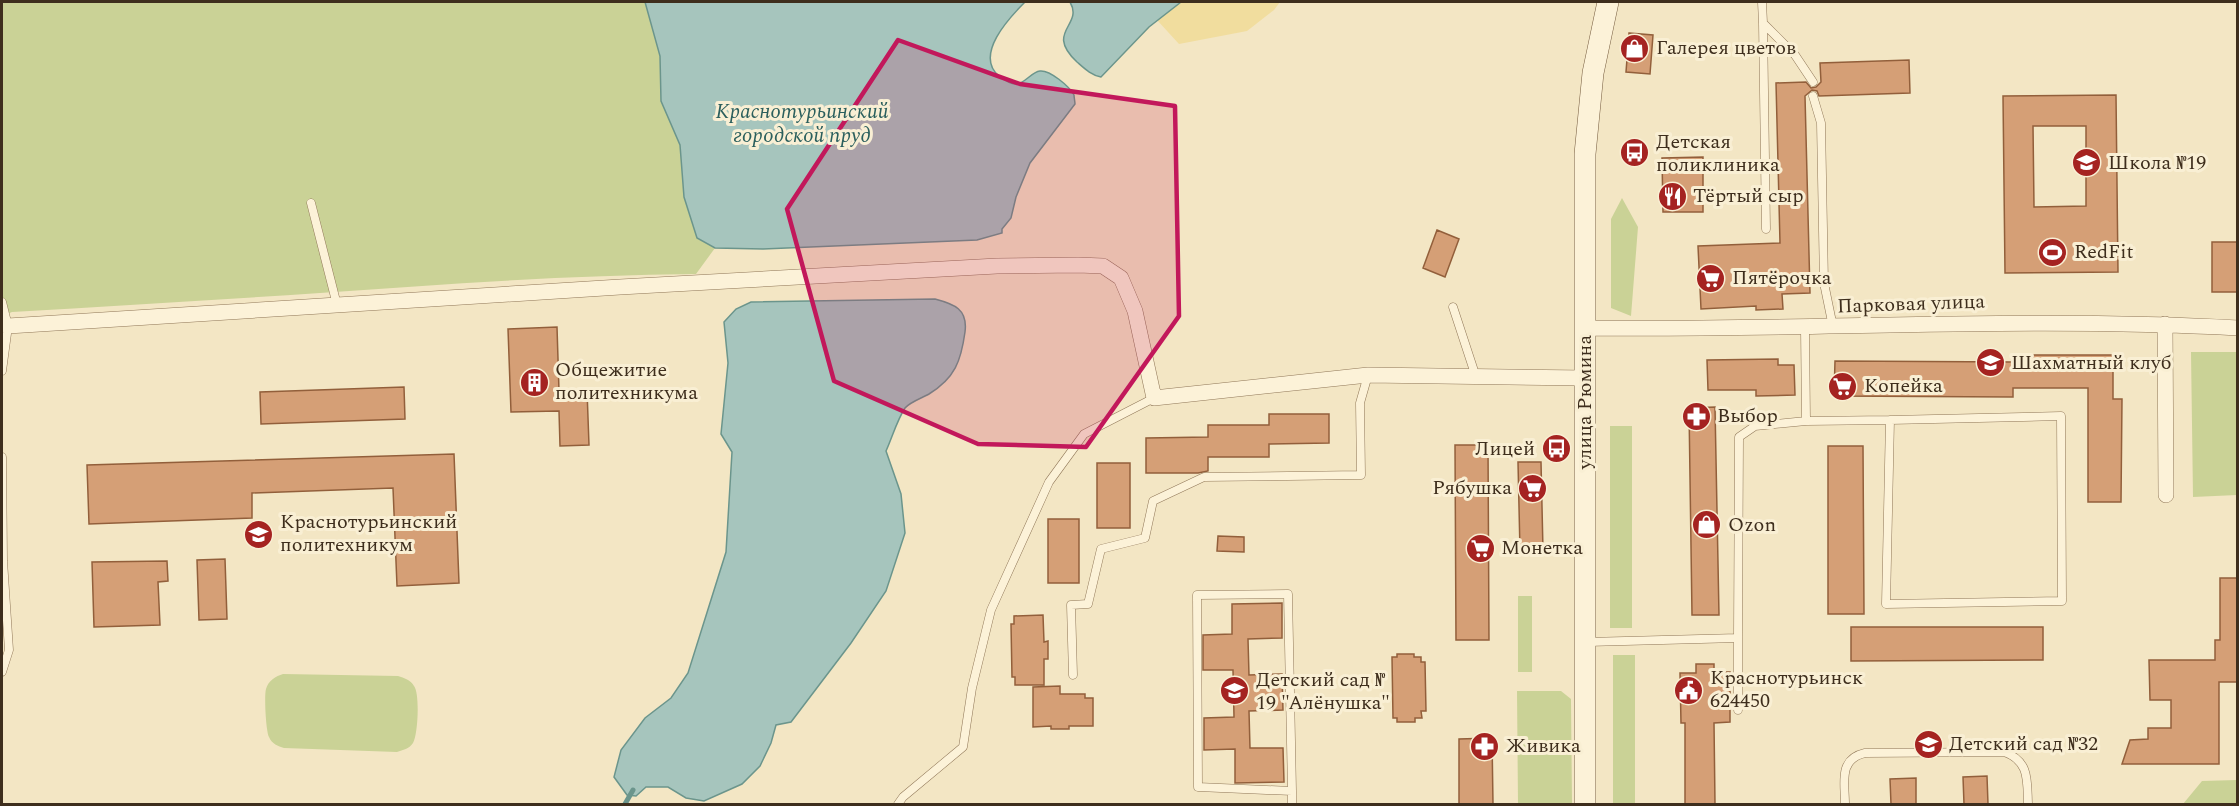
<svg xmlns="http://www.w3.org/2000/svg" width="2239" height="806" viewBox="0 0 2239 806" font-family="Spectral,serif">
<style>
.green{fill:#cad296}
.sand{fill:#f1dd9e}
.water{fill:#a6c5bd;stroke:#6b958c;stroke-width:1.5}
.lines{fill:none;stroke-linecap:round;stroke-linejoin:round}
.stream{stroke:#6b958c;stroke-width:5}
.building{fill:#d59f76;stroke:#925f3b;stroke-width:1.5;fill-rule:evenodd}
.service-casing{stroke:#907758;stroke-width:9}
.minor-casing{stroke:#907758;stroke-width:16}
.secondary-casing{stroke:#72583b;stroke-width:22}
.service{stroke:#fcf2d8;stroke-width:8}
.minor{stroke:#fcf2d8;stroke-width:15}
.secondary{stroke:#fcf2d8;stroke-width:21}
.marked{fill:#c2185b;fill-opacity:0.2;stroke:#c2185b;stroke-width:4.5;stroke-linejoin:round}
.labels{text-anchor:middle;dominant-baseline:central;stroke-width:6;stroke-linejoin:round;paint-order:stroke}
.poi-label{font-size:20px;fill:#3e2e1d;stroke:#f9efd4;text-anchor:start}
.street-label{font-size:20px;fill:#3e2e1d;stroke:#f9efd4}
.water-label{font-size:21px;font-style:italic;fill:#2b5f5d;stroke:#f9efd4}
</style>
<rect width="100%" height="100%" fill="#f3e6c4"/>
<path class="green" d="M2,2h643l15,54 1,45 19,44 4,52 13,41 18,10 -19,26c-125,1 -251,10 -376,19 -103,7 -205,13 -308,19l-10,4z
M1622,198l16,29 -7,89 -20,-8v-89z
M2191,352h46v143l-44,2z
M1610,426h22v202h-22z
M1518,596h14v76h-14z
M1613,655h22v149h-22z
M283,674l115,2c6,2 13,4 16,10 6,7 4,49 -1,57 -4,6 -10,7 -16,9l-113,-4c-6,-2 -12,-4 -15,-11 -3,-6 -5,-41 -3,-48 2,-8 10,-13 17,-15z
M1517,691h44l10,8 1,105h-54z
M2237,780v24h-65h11l19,-23z"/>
<path class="sand" d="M1181,2h99l-6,8 -27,21 -68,13 -22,-24z"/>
<path class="water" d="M645,2h380c-16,16 -51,53 -26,74 5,4 11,8 17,8 9,0 15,-12 24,-13 10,-1 29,15 34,24 0,2 1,7 1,9l-45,59 -14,34 -5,21 -9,11v4l-25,7 -214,9 -48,-1 -18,-10 -13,-41 -4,-52 -19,-44 -1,-45z
M1070,2h111l-32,25 -48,50c-10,-2 -16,-8 -24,-15 -33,-31 7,-36 -7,-60z
M935,299c19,5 33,10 30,33 -4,29 -10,46 -36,62 -7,4 -19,8 -24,14 -8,12 -13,30 -19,43l15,43 4,39 -19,58 -35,52 -60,79 -15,3 -5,18 -11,23 -18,18 -38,17 -18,-3 -18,-11h-22l-10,9 -9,-1 -13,-18 7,-27 24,-32 26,-20 17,-25 38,-121 6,-100 -11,-18 7,-71 -4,-41 12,-13 15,-7z"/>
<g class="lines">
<path class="stream" d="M625,804l8,-14"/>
</g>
<path class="building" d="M1629,33l24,2 -3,39 -24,-2z
M1909,60l1,33 -91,3 -2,-5 -5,-1 -7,6 5,197 -28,1 1,15 -27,1v-4l-55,3 -3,-63 82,-3 -4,-160 30,-1 5,6 5,-1 5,-5 -1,-19z
M2116,95l2,177 -113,1 -2,-177zM2033,126h53v80l-52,1z
M1703,157v55h-40l-1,-54z
M1437,230l22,9 -14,38 -22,-9z
M2212,242h26v50h-26z
M557,327l2,64 28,-1 2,55 -29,1 -1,-35 -48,1 -3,-83z
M2014,355h99v44h9l-1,103h-33v-114h-75v9l-179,-1 1,-35 179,1z
M1778,359v6h16l1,30 -39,1v-6h-48l-1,-30z
M404,387l1,32 -144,5 -1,-32z
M1715,407l4,208h-27l-3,-207z
M1269,414h60v29l-60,1v13h-61v14l-10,2h-52v-35l62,-1v-12h61z
M1455,445h33l1,195h-33z
M1828,446h35l1,168h-36z
M454,454l5,129 -62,3 -4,-98 -141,5v25l-163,6 -2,-59z
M1518,462h23l2,89h-23z
M1097,463h33v65h-33z
M1048,519h31v64h-31z
M1218,536l26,1v15l-27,-1z
M225,559l2,60 -28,1 -2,-60z
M167,561l1,20 -10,1 2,43 -66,2 -2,-65z
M2220,578h18v104h-19v82h-97l8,-24 18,-1v-11h23v-28h-21l-1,-40h66v-20h5z
M1282,603v35l-34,1 1,36 33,-1 1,36 -34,1 1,37h33l1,34 -49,1v-34l-31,1v-32l30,-1 -1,-47h-30v-35l29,-1v-30z
M1043,615l1,27 4,-1v18h-4v26h-29v-8h-3l-1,-53h3v-8z
M1851,627h192v33l-192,1z
M1397,654h17v3h7v5h4l1,49h-5l1,7h-7v4h-18v-4h-4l-1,-61h5z
M1696,664h18v8h16v50l-16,1 1,81h-30v-81h-4l-1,-50h16z
M1060,686v8h25v4h8v28h-24v3h-18v-3l-18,1v-40z
M1492,738l1,66h-34v-65z
M1987,776l1,28h-24l-1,-27z
M1916,778v26h-25l-1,-25z"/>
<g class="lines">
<defs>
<path id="service" d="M1762,2l1,21 32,32 18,27
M1763,23l3,206
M1813,96l8,27 3,160 9,44
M311,203l26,102
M2,302l6,24 -6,45
M1453,307l23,70
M1806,421l84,-1 -4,184 176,-3 -1,-185 -171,4
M2,457l1,104 6,89 -7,22
M1738,638l1,-201 16,-11 51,-5 -1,-93
M1587,642l151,-4v72
M1073,675l-2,-70 17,-1 13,-55 44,-11 8,-37 51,-24 157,-2 -1,-72 8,-28
M1292,791l-94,-4 -1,-192 91,-1 4,197v13
M898,804l5,-7 60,-50 9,-59 19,-78 58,-128 35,-48 70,-36
M1845,804c0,-21 -7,-45 20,-51l139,-1c26,9 23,29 24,52"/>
<path id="minor" d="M2165,324l1,171
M8,326l612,-39 377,-21 81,-1 25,1 18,12 14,33 19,87 214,-23 217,3
M1585,328c218,3 435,-12 653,0"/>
<path id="secondary" d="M1585,804v-650l8,-81 15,-71"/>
</defs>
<use href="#service" class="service-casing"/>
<use href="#minor" class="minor-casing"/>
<use href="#secondary" class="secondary-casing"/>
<use href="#service" class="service"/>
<use href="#minor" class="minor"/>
<use href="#secondary" class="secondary"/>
</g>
<path class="marked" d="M898,40l122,44 155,22 4,210 -93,131 -108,-3 -144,-63 -47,-172z"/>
<defs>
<symbol id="shop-disc" viewBox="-11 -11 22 22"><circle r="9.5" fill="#a52321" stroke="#f9efd4"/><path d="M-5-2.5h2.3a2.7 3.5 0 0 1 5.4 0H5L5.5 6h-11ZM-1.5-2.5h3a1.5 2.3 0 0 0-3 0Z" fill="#fff"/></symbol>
<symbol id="bus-disc" viewBox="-11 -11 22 22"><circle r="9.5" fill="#a52321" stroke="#f9efd4"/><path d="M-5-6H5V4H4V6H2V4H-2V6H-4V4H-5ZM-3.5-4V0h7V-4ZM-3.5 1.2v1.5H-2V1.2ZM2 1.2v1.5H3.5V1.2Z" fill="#fff"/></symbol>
<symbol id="school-disc" viewBox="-11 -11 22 22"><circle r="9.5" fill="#a52321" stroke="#f9efd4"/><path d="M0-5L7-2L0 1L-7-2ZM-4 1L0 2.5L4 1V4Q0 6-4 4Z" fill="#fff"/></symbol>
<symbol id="restaurant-disc" viewBox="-11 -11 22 22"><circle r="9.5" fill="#a52321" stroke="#f9efd4"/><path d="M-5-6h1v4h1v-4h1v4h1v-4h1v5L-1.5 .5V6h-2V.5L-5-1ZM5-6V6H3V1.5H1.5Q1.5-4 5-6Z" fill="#fff"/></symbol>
<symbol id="stadium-disc" viewBox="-11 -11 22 22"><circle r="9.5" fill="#a52321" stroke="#f9efd4"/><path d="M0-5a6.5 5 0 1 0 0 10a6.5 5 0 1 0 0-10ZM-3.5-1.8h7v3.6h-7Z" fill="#fff"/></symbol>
<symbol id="supermarket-disc" viewBox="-11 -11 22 22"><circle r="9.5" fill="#a52321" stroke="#f9efd4"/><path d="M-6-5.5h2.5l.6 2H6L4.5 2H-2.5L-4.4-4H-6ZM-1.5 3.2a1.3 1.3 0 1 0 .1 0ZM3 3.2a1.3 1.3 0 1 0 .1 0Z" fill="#fff"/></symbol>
<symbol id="building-disc" viewBox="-11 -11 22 22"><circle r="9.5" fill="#a52321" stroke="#f9efd4"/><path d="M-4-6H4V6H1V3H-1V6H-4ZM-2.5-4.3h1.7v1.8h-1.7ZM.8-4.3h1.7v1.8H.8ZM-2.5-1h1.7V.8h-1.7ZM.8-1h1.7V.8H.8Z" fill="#fff"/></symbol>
<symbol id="pharmacy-disc" viewBox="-11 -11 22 22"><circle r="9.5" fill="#a52321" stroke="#f9efd4"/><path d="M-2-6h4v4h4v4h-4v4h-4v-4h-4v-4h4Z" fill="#fff"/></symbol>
<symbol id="university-disc" viewBox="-11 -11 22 22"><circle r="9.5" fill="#a52321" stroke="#f9efd4"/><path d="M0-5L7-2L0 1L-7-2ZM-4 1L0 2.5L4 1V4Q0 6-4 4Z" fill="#fff"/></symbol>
<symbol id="civic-disc" viewBox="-11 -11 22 22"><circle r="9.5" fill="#a52321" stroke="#f9efd4"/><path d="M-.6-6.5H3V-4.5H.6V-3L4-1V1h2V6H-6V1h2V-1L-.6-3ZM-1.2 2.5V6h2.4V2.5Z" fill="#fff"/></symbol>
</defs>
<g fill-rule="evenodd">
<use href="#shop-disc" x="1618" y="32" width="33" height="33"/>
<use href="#bus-disc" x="1618" y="136" width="33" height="33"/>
<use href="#school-disc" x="2070" y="146" width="33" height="33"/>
<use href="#restaurant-disc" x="1656" y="180" width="33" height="33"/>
<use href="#stadium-disc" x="2036" y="236" width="33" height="33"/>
<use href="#supermarket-disc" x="1694" y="262" width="33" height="33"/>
<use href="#school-disc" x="1974" y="346" width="33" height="33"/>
<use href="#building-disc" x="518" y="366" width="33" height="33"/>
<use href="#supermarket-disc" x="1826" y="370" width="33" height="33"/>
<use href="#pharmacy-disc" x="1680" y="400" width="33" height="33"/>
<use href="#bus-disc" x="1540" y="432" width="33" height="33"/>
<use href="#supermarket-disc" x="1516" y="472" width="33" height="33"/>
<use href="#shop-disc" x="1690" y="508" width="33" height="33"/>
<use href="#university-disc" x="242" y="518" width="33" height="33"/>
<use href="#supermarket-disc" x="1464" y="532" width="33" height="33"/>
<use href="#civic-disc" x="1672" y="674" width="33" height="33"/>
<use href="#school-disc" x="1218" y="674" width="33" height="33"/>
<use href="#school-disc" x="1912" y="728" width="33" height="33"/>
<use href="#pharmacy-disc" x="1468" y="730" width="33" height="33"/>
</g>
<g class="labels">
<g class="poi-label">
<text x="1656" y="48">Галерея цветов</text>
<text x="1656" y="142">Детская<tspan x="1656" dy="23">поликлиника</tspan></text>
<text x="2108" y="163">Школа №19</text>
<text x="1693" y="196">Тёртый сыр</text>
<text x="2074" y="252">RedFit</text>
<text x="1732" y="278">Пятёрочка</text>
<text x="2011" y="363">Шахматный клуб</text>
<text x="555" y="370">Общежитие<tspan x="555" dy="23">политехникума</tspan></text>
<text x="1864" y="386">Копейка</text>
<text x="1717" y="416">Выбор</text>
<text x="1535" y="449" text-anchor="end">Лицей</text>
<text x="1512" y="488" text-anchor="end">Рябушка</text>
<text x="280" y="522">Краснотурьинский<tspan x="280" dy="23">политехникум</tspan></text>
<text x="1728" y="525">Ozon</text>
<text x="1501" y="548">Монетка</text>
<text x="1710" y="678">Краснотурьинск<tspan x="1710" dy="23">624450</tspan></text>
<text x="1256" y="680">Детский сад №<tspan x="1256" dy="23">19 "Алёнушка"</tspan></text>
<text x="1949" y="744">Детский сад №32</text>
<text x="1506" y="746">Живика</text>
</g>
<g class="street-label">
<text transform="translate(1911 304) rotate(-2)">Парковая улица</text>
<text transform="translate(1585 402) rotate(-90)">улица Рюмина</text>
</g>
<g class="water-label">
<text x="802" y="112">Краснотурьинский<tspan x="802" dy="24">городской пруд</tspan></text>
</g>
</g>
<rect width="2239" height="806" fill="none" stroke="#3e2e1d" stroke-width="6"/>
</svg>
